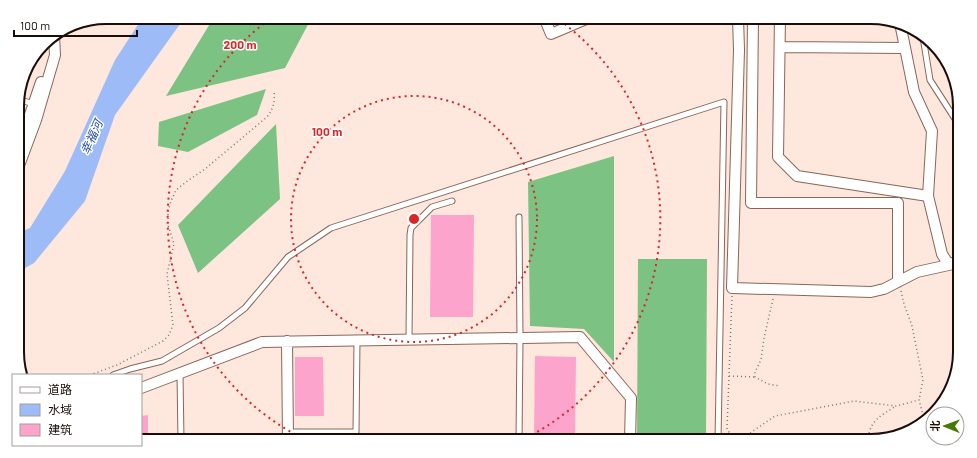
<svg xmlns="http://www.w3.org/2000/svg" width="977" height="458" viewBox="0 0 977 458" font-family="Barlow,'Noto Sans SC',sans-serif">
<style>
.forest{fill:#7bc283}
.water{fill:#9dbcf7}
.building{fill:#fca4cb}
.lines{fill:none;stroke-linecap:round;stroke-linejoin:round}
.lane-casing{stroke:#886659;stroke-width:7}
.street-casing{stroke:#886659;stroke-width:12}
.path{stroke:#85736c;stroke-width:1.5;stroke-dasharray:1 3;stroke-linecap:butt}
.lane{stroke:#fff;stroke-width:5}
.street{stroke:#fff;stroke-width:10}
.ring{fill:none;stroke:#d62828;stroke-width:2;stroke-dasharray:2 4}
.labels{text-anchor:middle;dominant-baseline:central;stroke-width:3;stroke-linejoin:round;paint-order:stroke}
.water-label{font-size:12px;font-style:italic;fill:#284ea3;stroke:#fff}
.rim{fill:none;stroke:#1a0d08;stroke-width:2}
.centre{fill:#d62828;stroke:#fff;stroke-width:2}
.ring-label{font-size:12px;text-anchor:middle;font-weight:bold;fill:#d62828;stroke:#fff;stroke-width:3;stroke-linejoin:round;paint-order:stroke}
</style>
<rect width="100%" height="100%" fill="#fee7dd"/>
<path class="forest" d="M214,17h98l-27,51 -119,28z
M266,89l-9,26 -69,37 -30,-6 1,-24z
M276,124l4,75 -82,74 -20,-48z
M614,156v206l-30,-33 -54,-3 -2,-144z
M638,259h69l-1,182h-69z"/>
<path class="water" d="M143,17h42l-70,98 -30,86 -51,62 -16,9v-39l12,-5 35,-57 50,-111z"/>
<path class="building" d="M551,17h18l-15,7z
M431,215h43l-1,102h-43z
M535,356l41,1 -1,84h-41z
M295,357h28l1,59h-29z
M148,415v26h-7v-25z"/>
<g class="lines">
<defs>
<path id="lane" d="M923,37l7,43 29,45
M17,99l17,5
M519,217l1,121 -1,103
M409,339l1,-104 1,-7 21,-21 20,-6
M180,374l1,67
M113,375l17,-6 32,-8 57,-33 26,-20 43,-51 43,-29 393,-126 -6,339
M288,432h68l1,-92"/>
<path id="street" d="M544,17l7,17 40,-17
M738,17l1,33 -7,238 139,4 13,-3 33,-17 36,-8
M753,17l-2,186h147v79
M780,17l-2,140 19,19 131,20
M900,23l14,69 18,39 -4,65 14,58 5,8 6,2h4
M780,47l125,1
M18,150l23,-68
M17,171l19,-51 19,-65 -1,-20
M287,341l1,100
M141,388l121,-46 318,-5 51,61 -1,43"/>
</defs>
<use href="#lane" class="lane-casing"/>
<use href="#street" class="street-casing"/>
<path class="path" d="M901,291l3,13 8,22 11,54 -4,20
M732,296l-5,133 7,11 10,-3 31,-21 79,-15 42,5 23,-6 4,15v8
M773,299l-9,39 -3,22 -6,12v5l13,7 12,2
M90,375l27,-10 46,-24 6,-6 4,-10 -6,-51 7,-30 -6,-19v-14l3,-10 5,-11 10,-8 19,-13 62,-52c7,-9 8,-16 7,-27
M729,376l26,1
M868,441c1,-20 12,-25 28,-35"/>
<use href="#lane" class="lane"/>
<use href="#street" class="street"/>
</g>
<g class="ring">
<circle cx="414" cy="219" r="123"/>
<path d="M306 440A246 246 0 0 1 273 17M555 17A246 246 0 0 1 522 440"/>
</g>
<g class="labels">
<g class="water-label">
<text transform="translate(91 137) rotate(-66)">幸福河</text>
</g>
</g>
<path d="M0 0H977V458H0ZM106 24H871A82 82 0 0 1 953 106V352A82 82 0 0 1 871 434H106A82 82 0 0 1 24 352V106A82 82 0 0 1 106 24Z" fill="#fff" fill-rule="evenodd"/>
<path class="rim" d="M106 24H871A82 82 0 0 1 953 106V352A82 82 0 0 1 871 434H106A82 82 0 0 1 24 352V106A82 82 0 0 1 106 24Z"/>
<circle cx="414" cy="219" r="6" class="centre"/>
<g class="ring-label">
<text x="240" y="49">200 m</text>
<text x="327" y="136">100 m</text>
</g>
<rect x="12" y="374" width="130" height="72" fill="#ffffff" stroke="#a39e9c"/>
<rect x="20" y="387" width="20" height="6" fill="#ffffff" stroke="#a39e9c"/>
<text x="48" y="394" font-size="12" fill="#1a0d08">道路</text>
<rect x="20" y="404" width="20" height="12" fill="#9dbcf7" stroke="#a39e9c"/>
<text x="48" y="414" font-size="12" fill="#1a0d08">水域</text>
<rect x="20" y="424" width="20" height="12" fill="#fca4cb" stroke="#a39e9c"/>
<text x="48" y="434" font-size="12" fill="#1a0d08">建筑</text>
<g transform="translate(945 426) rotate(271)"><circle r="19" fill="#ffffff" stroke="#a39e9c"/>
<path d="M0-3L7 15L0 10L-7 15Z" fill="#477905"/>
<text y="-6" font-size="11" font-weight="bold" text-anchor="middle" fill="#1a0d08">北</text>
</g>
<path d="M14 30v6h123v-6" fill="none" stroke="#1a0d08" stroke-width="2"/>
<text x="20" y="30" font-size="12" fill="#1a0d08" stroke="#ffffff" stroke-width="3" paint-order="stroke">100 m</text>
</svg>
